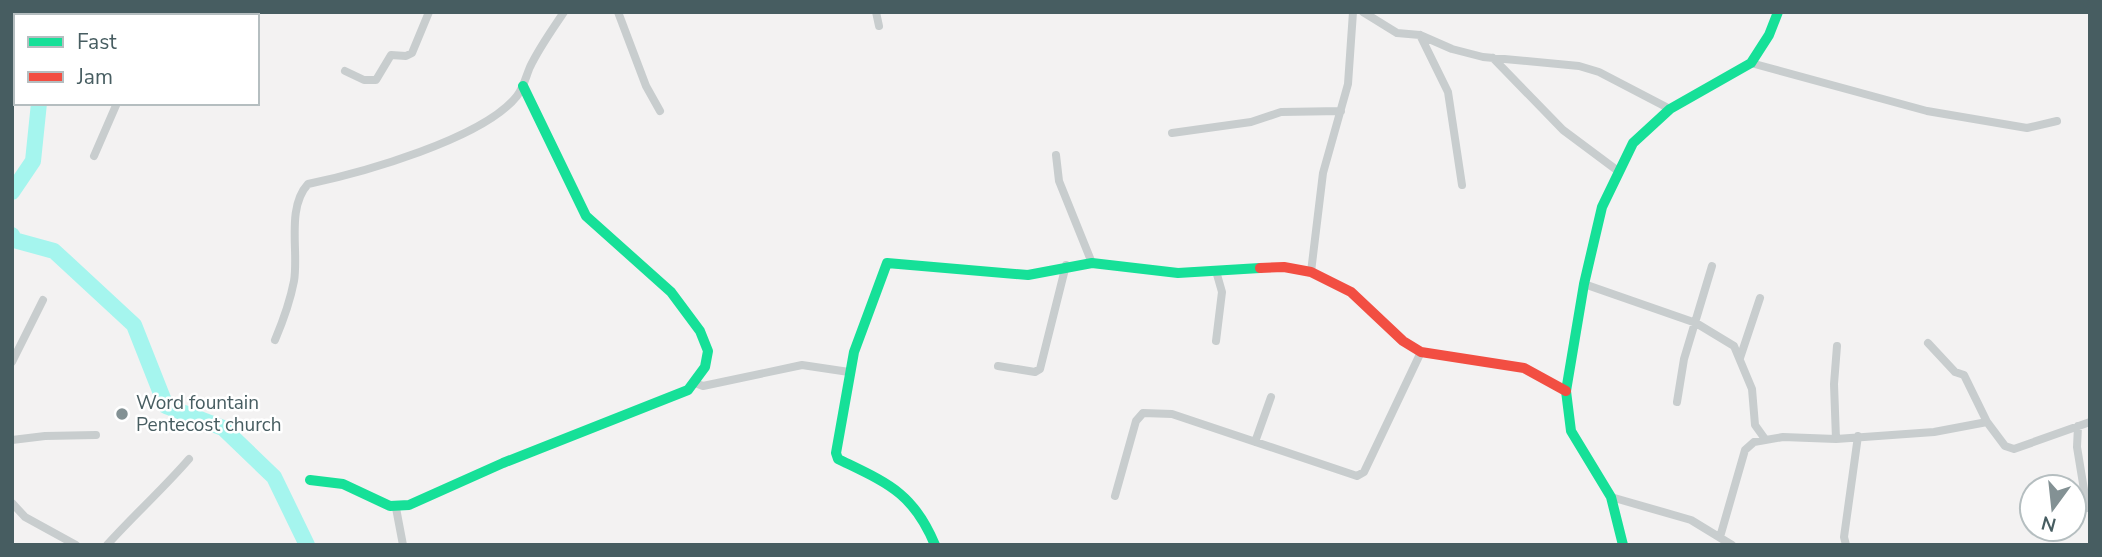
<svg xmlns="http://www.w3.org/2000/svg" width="2102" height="557" viewBox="0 0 2102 557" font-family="'Nunito Sans',sans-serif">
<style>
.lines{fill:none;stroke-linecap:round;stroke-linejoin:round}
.river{stroke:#a5f5ee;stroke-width:16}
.street{stroke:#c8cdce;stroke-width:8}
.fast{stroke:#16e098;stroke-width:10}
.jam{stroke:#f24e42;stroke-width:10}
.poi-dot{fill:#839194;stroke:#fff;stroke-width:2.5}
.labels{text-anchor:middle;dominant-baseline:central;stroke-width:5;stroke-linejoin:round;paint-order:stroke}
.poi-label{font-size:19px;fill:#475d61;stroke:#fff;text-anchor:start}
</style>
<rect width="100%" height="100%" fill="#f3f2f2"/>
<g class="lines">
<path class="river" d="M45,12v4
M12,192l21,-31 6,-58
M12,235l2,5 40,11 80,74 32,81 57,22 51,49 33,68"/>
<path class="street" d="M618,12l28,74 14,25
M876,12l3,14
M1363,12l34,21 23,2 32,14 31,8 96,9 20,6 71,37
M153,16l1,-4
M1420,35l28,57 14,93
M1493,58l70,72 55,41
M1751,63l176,48 100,17 30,-7
M345,71l19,9h12l15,-25 15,1 6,-3 17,-41
M1172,133l79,-11 30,-10 60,-1
M1056,155l3,26 33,82
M94,156l23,-53
M1311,272l12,-99 25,-89 5,-72
M1584,284l112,39 38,23 18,43 3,36 10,14
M275,340c8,-19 15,-38 19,-59 5,-29 -8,-73 14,-97 53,-11 175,-45 209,-88 7,-9 9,-20 13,-29 9,-19 22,-37 34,-55
M1216,341l6,-49 -6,-21
M1928,343l27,29 9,3 23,47
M1740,358l20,-60
M12,362l31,-62
M998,366l37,6 5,-3 26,-104
M695,383l8,3 99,-21 47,7
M1677,402l7,-43 28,-93
M2078,426l-1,21 10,61
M1836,439l-2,-55 3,-38
M12,440l33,-4 51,-1
M1255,442l16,-45
M1115,496l21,-75 7,-8 29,1 185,62 7,-4 57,-120
M1611,497l80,23 41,25
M12,503l13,14 51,28
M396,508l7,37
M1720,537l25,-87 9,-8 29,-5 53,2 98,-7 53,-10 18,24 9,3 76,-27
M107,545c27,-30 56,-56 82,-86
M1846,545l-2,-8 14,-101"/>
<path class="fast" d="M310,480l33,4 47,22 19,-1 94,-42 185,-73 17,-23 3,-16 -8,-20 -29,-39 -85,-76 -63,-130
M935,545c-22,-53 -48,-62 -97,-86l-2,-6 18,-101 33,-89 141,12 64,-12 86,10 82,-5
M1623,545l-12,-48 -40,-66 -5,-40 18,-107 18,-77 31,-64 37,-34 81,-46 18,-28 9,-23"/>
<path class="jam" d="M1260,268l24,-1 27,5 40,20 52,49 18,11 103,16 42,23"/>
</g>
<circle class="poi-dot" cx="122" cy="414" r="7"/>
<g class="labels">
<g class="poi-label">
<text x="136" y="403">Word fountain<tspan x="136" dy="22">Pentecost church</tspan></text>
</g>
</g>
<rect width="2102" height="557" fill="none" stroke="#475d61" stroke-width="28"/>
<rect x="14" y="14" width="245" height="91" fill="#ffffff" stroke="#b5bec0" stroke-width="2"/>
<rect x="28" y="37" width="35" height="10" fill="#16e098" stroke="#b5bec0" stroke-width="2"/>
<text x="77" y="49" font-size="21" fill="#475d61">Fast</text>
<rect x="28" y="72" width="35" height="10" fill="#f24e42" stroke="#b5bec0" stroke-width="2"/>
<text x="77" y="84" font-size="21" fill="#475d61">Jam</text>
<g transform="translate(2053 508) rotate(195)"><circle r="33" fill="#ffffff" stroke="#b5bec0" stroke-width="2"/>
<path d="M0-5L12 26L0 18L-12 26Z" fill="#839194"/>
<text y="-10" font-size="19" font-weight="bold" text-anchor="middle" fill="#475d61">N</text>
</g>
</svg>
